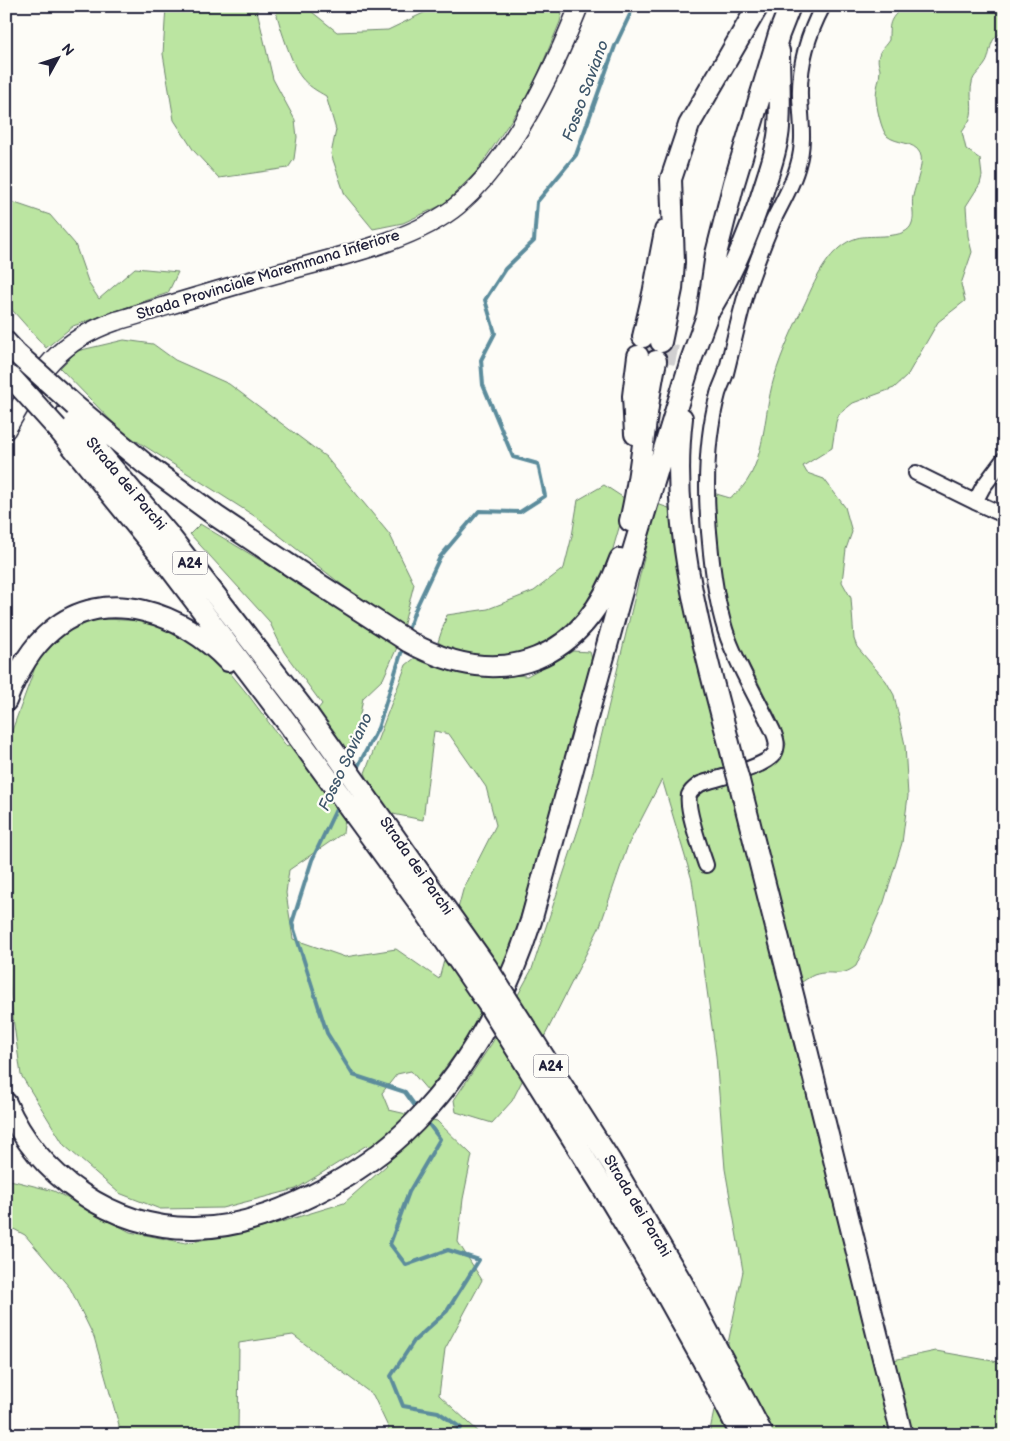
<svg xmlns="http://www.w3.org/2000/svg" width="1010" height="1441" viewBox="0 0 1010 1441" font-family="'Balsamiq Sans',sans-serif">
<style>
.green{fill:#bbe5a1;stroke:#6e846e}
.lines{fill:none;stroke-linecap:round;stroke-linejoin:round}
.stream{stroke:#5c8c9c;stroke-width:4}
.highway-tunnel{stroke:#d1d0d1;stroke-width:20;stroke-dasharray:20 10;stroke-linecap:butt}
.minor-casing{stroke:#22223b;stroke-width:18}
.major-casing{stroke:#22223b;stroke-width:21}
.highway-casing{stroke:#22223b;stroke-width:24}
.minor{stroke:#fdfcf7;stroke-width:14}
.major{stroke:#fdfcf7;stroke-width:18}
.highway{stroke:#fdfcf7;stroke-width:20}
.highway-bridge-casing{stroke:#22223b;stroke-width:24;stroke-linecap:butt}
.highway-bridge{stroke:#fdfcf7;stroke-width:20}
.labels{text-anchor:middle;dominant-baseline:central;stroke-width:4.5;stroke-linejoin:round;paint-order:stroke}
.shield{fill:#fdfcf7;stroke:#646373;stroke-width:1}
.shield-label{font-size:14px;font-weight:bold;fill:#22223b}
.street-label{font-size:15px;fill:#22223b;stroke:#fdfcf7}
.water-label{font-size:16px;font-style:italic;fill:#3f576b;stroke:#fdfcf7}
</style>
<rect width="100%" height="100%" fill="#fdfcf7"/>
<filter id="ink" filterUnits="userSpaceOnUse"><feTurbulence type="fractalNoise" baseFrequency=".02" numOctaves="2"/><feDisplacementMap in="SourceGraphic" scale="10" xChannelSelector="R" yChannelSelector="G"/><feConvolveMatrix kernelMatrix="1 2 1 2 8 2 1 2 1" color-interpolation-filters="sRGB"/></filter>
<g filter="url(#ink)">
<path class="green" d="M166,6h90l17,73 22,41 2,17 -3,22 -6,9 -69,10 -25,-27 -20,-31 -11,-66z
M275,6h33l4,6 25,20 51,-2 50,-24h126l-4,16 -29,69 -55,81 -32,32 -41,19 -30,6 -28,-34 -14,-41 5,-24 -10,-34c-9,-5 -18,-10 -25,-19 -8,-10 -24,-57 -26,-71z
M904,6h100v27c-17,3 -12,22 -19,31 -4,7 -12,11 -13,19 -3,11 2,25 -2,36 -2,4 -5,9 -8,13l4,17 14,10 2,17 -2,8 -14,22 2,30 4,16 -11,32 4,17 -27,21 -31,54 -13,12 -41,15 -14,11 -3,8 -4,26 -29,18 4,7 17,6 21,28 7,25 -6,17 -4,33 9,16 3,41 3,8 29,34 8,14 11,50 3,51 -6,47 -18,59 -28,64c-17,13 -24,3 -42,9 -5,2 -10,6 -14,8l-52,-207c23,-7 30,-7 38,-32l-11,-29 -39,-76 -10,-27 -11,-59 -2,-60 17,5c37,-24 32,-81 44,-120 8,-27 20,-52 32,-77 10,-23 24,-55 51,-63 13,-4 50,3 55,-15 3,-8 -1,-18 1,-27 2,-10 12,-34 7,-43 -6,-12 -24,-9 -33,-17 -6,-6 -11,-31 -11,-40 0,-8 4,-17 4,-26 -1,-5 -3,-9 -1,-15 1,-5 7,-10 10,-15 0,-19 1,-21 15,-34z
M6,200l44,15 25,29 14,40 10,15 36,-31 43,4 -10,21 -95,33 -27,22 -40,-45z
M124,340l29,4 22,16 54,24 97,73 64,78 24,49 -15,59 -16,36 -20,19 -8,44 -12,91 -54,37 -3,23 7,46 52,18 51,-8 43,30 24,-89 33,-65 -10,-38 -37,-53 -15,-3 -11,89 -40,-8 -18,-39 41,-108 10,-8 63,16 48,3 46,-25 17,1 4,14 -86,293 -41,79 -39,53 -17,-20 -14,3 -15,19 7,17 48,11 35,34 -9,44 -5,43 24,38 -37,69 -6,46 43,40h-101l8,-6 -16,-34 -80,-60 -54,8 -1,92h-121l2,-10 -25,-88 -24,-49 -45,-53 -19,-10v-46l48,12 76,41 56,11 72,-14 86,-26 43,-38 -20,-20 -71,44 -74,19 -62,1 -41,-16 -55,-48 -43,-70 -9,-64 -6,-67v-145l4,-63 27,-74 26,-28 17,-12 27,-3 50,3 56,30 36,44 38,51 35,-43 -38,-52 -15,-31 -79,-87 10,-10 155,93 10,-14 -109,-86 -135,-86 -61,-63 17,-17z
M604,485l23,15 -23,80 -20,35 -26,24 -41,21 -60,-6 -19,-12 9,-27 41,-6 46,-18 30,-23 8,-32 6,-36z
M657,504l18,6 78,345 34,165 36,132 51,215 19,-7 43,-9 68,12v72h-295l34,-164 -18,-102 -9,-113 -24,-176 -30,-101 -34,66 -28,81 -88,175 -20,22 -36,-11 -2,-12 38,-57 40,-74 49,-148z"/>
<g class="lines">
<path class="stream" d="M407,633l8,-23 25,-53 39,-46 41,1 25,-16 -7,-32 -25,-7 -30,-72 -2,-25 14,-27 -10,-33 20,-31 29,-28 3,-39 39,-47 39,-109 19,-40
M356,770l22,-42 25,-81
M339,803l-27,57 -20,63 35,110 26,42 52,17 13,18
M425,1119l15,20 -31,53 -19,52 16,21 42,-15 31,10 -32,51 -33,30 -23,35 12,30 35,6 23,16 -9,7"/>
<path class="highway-tunnel" d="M647,358l5,-19
M665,363l4,-19"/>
<defs>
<path id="minor" d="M1004,459l-21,28 -8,15 29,13
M916,473l59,29
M706,865c-5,-15 -20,-56 -17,-70 2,-5 7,-8 11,-11 17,-6 64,-16 74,-30 5,-8 2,-16 -1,-23 -15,-31 -33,-61 -45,-93 -10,-27 -14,-56 -17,-85 -6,-53 -7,-107 7,-159 2,-7 6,-14 8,-21 8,-31 14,-62 24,-92 7,-20 15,-41 23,-60 9,-19 20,-36 25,-56 7,-23 3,-44 2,-68 -1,-32 8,-63 23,-91"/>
<path id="major" d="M6,430c31,-53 48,-88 110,-109 54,-16 108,-33 163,-48 54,-15 136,-32 179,-68 55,-48 94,-132 121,-199"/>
<path id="highway" d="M711,308c25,-41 43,-86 57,-133 5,-15 10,-31 11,-48 2,-25 0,-51 0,-76
M643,337l10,-43 12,-63
M6,342l11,12
M661,342l11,-53 2,-27 -3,-83 18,-54 69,-119
M75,406l70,58 71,52 81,54 112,72c95,52 175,18 211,-83
M67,414l102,121 140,181
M682,418c-14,117 24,233 52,345
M57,428l100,123 135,178
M635,434l-2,-38 5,-40
M630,521c13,-52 14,-107 26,-160
M6,701c10,-26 23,-52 45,-70 54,-47 133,-17 177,30
M739,781l69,273 94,381
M6,1103c32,73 106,126 188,125 73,0 170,-53 221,-106 55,-56 92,-126 116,-201l102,-370 58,-191 16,-44 9,-62 18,-71 45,-149 11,-28"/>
</defs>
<use href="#minor" class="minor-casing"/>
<use href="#major" class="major-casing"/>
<use href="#highway" class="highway-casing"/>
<use href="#minor" class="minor"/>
<use href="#major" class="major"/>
<use href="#highway" class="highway"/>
<defs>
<path id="highway-bridge" d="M17,354l58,52
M11,377l46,51
M309,716l177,250 125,196 70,119 82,154
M292,729l130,178 66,97 111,177 50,83 54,97 38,74
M734,763l5,18"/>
</defs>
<use href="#highway-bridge" class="highway-bridge-casing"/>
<use href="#highway-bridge" class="highway-bridge"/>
</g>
</g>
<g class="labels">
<g class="shield">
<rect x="172.5" y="551.5" width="35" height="23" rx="4"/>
<rect x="533.5" y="1054.5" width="35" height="23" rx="4"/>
</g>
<g class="shield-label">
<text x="190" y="563">A24</text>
<text x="551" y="1066">A24</text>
</g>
<g class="street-label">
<text transform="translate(268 275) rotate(-17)">Strada Provinciale Maremmana Inferiore</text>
<text transform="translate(126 484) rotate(50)">Strada dei Parchi</text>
<text transform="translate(416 866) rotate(55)">Strada dei Parchi</text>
<text transform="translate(637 1206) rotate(59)">Strada dei Parchi</text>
</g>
<g class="water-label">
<text transform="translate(586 91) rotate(-70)">Fosso Saviano</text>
<text transform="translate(346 762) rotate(-65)">Fosso Saviano</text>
</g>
</g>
<rect width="1010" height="1441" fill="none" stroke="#fdfcf7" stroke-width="25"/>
<rect x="12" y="12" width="985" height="1416" fill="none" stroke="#22223b" stroke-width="2" filter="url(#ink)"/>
<g transform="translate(58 58) rotate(50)" stroke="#fdfcf7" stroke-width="4" paint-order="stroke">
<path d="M0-4L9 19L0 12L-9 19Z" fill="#22223b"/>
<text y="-8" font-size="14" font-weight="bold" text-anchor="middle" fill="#22223b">N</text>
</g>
</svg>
